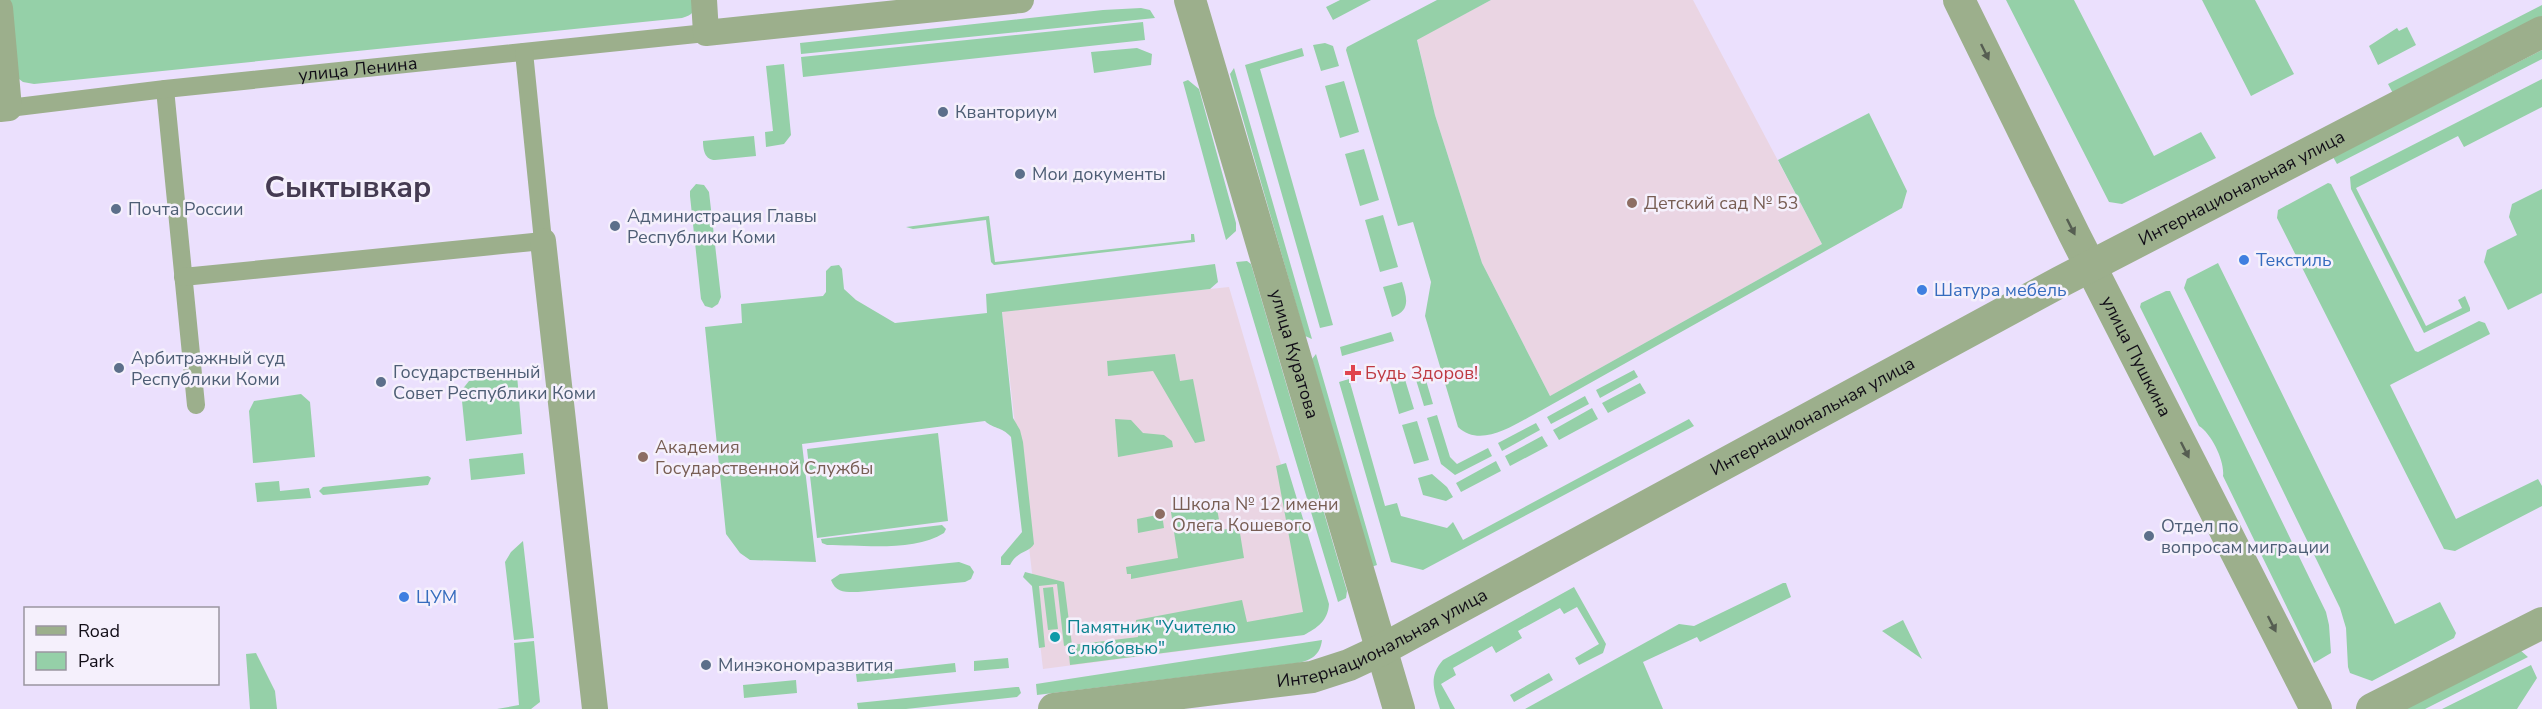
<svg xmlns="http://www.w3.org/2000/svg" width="2542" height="709" viewBox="0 0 2542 709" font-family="'Nunito Sans',sans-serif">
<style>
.education{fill:#ead5e3}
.green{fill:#95d0a8}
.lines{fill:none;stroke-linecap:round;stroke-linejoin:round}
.pedestrian{stroke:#9caf8c;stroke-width:18}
.minor{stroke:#9caf8c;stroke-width:26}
.tertiary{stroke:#9caf8c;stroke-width:32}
.oneway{fill:#565e52}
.service-dot{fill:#5c6f8a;stroke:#f5f0fc;stroke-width:2}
.education-dot{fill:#8d6e63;stroke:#f5f0fc;stroke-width:2}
.shop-dot{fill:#3f7fe0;stroke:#f5f0fc;stroke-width:2}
.health-dot{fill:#e0444e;stroke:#f5f0fc;stroke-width:2}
.culture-dot{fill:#0f9aa8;stroke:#f5f0fc;stroke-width:2}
.labels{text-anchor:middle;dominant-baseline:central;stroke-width:5;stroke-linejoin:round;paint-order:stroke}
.street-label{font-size:18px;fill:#110d17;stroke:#f5f0fc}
.service-label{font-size:18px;fill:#4e5e75;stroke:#f5f0fc;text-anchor:start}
.education-label{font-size:18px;fill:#785e54;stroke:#f5f0fc;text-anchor:start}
.shop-label{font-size:18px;fill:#366cbe;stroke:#f5f0fc;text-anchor:start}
.health-label{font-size:18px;fill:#be3a42;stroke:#f5f0fc;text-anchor:start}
.culture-label{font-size:18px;fill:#0d838f;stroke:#f5f0fc;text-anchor:start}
.town-label{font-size:30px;font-weight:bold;fill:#453b52;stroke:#f5f0fc}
</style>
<rect width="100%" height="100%" fill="#ebe0fd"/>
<path class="education" d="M1491,0h202l129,244 -272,152 -68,-133 -47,-148 -18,-76z
M1229,287l95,323 -20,25 -261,34 -41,-358z"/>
<path class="green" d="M7,0h690c-2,11 -4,15 -15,18l-648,66 -11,-2 -8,-6z
M1340,0h31l-38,20 -7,-13z
M1437,0h54l-74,40 18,75 47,148 68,133 272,-152 -44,-84 91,-47 38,78 -5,17 -360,202c-24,12 -60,40 -84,17l-33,-111 6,-34 -18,-60 -15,4 -52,-176 1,-3z
M2006,0h68l80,156 47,-24 15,26 -94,46 -13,-2z
M2202,0h53l39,74 -43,22z
M2542,5v18l-146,76 -8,-15z
M1141,8l9,2 5,8 -354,36 -1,-11 303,-33z
M1143,22l2,18 -342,37 -2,-20z
M2407,27l9,18 -38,20 -9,-19 28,-18 2,3z
M1325,43l8,3 6,20 -18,5 -8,-26z
M1137,48l15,6 -1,11 -57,8 -3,-21z
M1302,48l2,8 -44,13 73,256 -13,3 -75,-263z
M2542,50v9l-205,105 -4,-7z
M784,64l7,71 -7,9 -18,3 -1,-15 8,-1 -7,-65z
M1234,68l78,271 -7,-3 -75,-262z
M2542,79v28l-78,40 -6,-11 -102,52 70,138 36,-18 -4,-8 7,-4 5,12v3l-46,22 -73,-144 -1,-12z
M1188,80l11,9 37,134v8l-10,9 -43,-158z
M1344,81l15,51 -19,6 -15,-52z
M754,136l2,20 -41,4c-10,0 -12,-10 -12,-19z
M1364,149l15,51 -19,6 -15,-52z
M2328,183l3,1 84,167 3,1 61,-31 6,2 5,11 -100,51 66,134 82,-40 4,7v20l-87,45 -11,-2 -167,-331 1,-8z
M696,184l8,1 5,7 12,105 -3,7 -6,4 -7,-2 -4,-7 -11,-103v-5z
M2542,189v104l-34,17 -24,-48 3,-12 30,-15 -8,-18 3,-13z
M1383,215l15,52 -18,5 -15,-52z
M989,216l6,46 196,-22v-6h3l1,8 -201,23 -3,-3 -5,-42 -73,9 -7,-2z
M1247,261l4,3 96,327 -1,7 -8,4 -102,-340z
M2218,263l177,361 45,-22 16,31 -2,5 -82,43 -22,-8 -2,-6 -2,-39 -6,-20 -156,-320 3,-9z
M1215,264l3,18 -8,7 -208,23 11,106 7,12 3,12 11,102c-5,9 -16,6 -24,21h-9v-8l21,-25 -11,-95c-10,-11 -18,-8 -26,-16l-183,23 14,118 -66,-2 -10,-7 -14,-19 -21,-207 37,-4 -1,-19 82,-8 3,-4v-21l5,-5 8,-1 3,4 2,20 12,11 39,23 92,-10 -1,-19z
M1402,282c5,16 9,29 -10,35l-9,-30z
M2166,291h4l156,321 3,13 2,28 -17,10 -91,-187c2,-14 -11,-42 -24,-50l-59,-119 1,-4z
M1391,332l3,9 -52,15 -2,-9z
M1175,354l5,27 13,-2 12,62 -10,2 -42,-72 -45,5 -1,-15z
M1316,354l61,211 -6,2 -59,-208z
M1422,367l11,37 -9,2 -11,-36z
M1634,370l4,7 -38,21 -4,-8z
M1403,373l11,36 -15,5 -10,-36z
M517,375l5,59 -56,7 -5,-50 8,-10z
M1349,379l36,127 12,-3 4,13 46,12 6,-6 10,18 226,-121 5,7 -271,144 -32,-8 -52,-180z
M1640,383l6,10 -38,20 -6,-10z
M301,394l9,8 5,55 -62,6 -4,-52 5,-10z
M1585,396l4,8 -38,20 -4,-7z
M1592,408l6,11 -39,21 -6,-10z
M1437,415l13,42 7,7 31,-16 4,8 -37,19 -14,-11 -14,-46z
M1115,419l16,1 12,13 21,2 8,6 1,6 -55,10z
M1417,421l12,39 -15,4 -12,-39z
M1536,423l4,7 -38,21 -4,-8z
M938,433l10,88 -131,17 -10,-89z
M1542,436l6,10 -38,20 -5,-10z
M523,453l2,21 -54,6 -2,-21z
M1496,461l5,10 -40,21 -5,-9z
M1286,463l43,141c-1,17 -12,24 -25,31l-234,30 -2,-20 -4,1 -7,-62 -18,2 6,61 -6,1 -7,-62 -9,-9 2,-5 39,10 8,63 66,-8 -2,-17 106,-20 5,22 56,-10 -27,-146z
M1432,474l15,13 6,10 -7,4 -23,-6 -5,-17z
M428,476l3,2 -3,7 -105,10 -4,-4 4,-4z
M279,481l1,10 29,-3 2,10 -54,4 -2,-19z
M1216,504l5,26 18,-3 5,31 -113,21v-5h-4l-1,-7 52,-9 -7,-46z
M1162,514l2,14 -26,5 -1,-14z
M942,525l4,4 -2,4c-30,19 -82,12 -117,12l-5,-2 -1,-4z
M523,541l11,97 -20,2 -9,-78 6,-10z
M959,562l11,4 4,6 -3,7 -6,3 -107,10c-13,0 -22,1 -27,-12l9,-6z
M1783,583h3l5,14 -91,45 -3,-5 -54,25 20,47h-138l154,-85 15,2z
M1053,587l5,42 -10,1 -5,-42z
M1574,587l32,57 -3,9 -24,12 -4,-7 24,-14 -22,-37 -13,7 -4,-6 -42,23 4,7 -26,15 -4,-7 -39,22 3,7 -15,9 14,25h-15c-6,-19 -12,-32 3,-49z
M1903,620l19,39 -40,-28z
M1322,640c-2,15 -10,20 -24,23l-261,32 -1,-11z
M534,641l6,61 -9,7h-34l22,-4 -5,-62z
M2520,650l8,7 -103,52h-28z
M256,653l19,38 2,18h-27l-4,-55z
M1008,658l1,10 -35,3v-10z
M955,663l1,9 -99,10 -1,-8z
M2531,665l6,13 -20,31h-75z
M1549,673l4,7 -39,22 -4,-7z
M796,680l1,13 -53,5 -1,-13z
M1016,687h3l2,6 -4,4 -111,12h-48l-1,-6z"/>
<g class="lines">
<g class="pedestrian">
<path d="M165,89l31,316"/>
<path id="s1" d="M9,108l156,-19 541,-56"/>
<path d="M183,277l360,-36 -19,-189"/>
</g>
<path class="minor" d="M704,0l2,33 315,-33
M0,8l9,100 -9,1
M543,241l52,468"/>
<g class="tertiary">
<path id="s2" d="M1190,0l209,709"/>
<path id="s3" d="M1959,0l115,234 242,475"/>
<path id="s4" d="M1054,709l258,-32 37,-12 32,-15 679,-368 482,-250"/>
<path d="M2372,709l170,-86"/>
</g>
</g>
<defs><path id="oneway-solid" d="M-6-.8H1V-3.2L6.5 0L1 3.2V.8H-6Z" transform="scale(1.5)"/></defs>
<g class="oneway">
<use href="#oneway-solid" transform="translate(1985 52) rotate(64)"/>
<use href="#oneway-solid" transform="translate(2071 227) rotate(63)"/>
<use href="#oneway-solid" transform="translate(2185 450) rotate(63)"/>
<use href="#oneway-solid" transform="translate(2272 624) rotate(63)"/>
</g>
<g class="service-dot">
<circle cx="943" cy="112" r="6"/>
<circle cx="1020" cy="174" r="6"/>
<circle cx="116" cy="209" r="6"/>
<circle cx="615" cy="226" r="6"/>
<circle cx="119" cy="368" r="6"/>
<circle cx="381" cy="382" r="6"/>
<circle cx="2149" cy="536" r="6"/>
<circle cx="706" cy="665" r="6"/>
</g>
<g class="education-dot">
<circle cx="1632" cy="203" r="6"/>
<circle cx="643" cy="457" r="6"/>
<circle cx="1160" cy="514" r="6"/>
</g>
<g class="shop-dot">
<circle cx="2244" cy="260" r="6"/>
<circle cx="1922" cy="290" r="6"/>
<circle cx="404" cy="597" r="6"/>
</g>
<path class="health-dot" d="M1350 364h6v6h6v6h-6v6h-6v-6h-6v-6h6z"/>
<circle class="culture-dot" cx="1055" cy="637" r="6"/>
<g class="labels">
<g class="street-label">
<text stroke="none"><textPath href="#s1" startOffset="351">улица Ленина</textPath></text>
<text stroke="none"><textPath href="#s4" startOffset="1311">Интернациональная улица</textPath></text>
<text stroke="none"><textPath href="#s2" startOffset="369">улица Куратова</textPath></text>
<text stroke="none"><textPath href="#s3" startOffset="398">улица Пушкина</textPath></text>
<text stroke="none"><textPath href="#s4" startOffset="825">Интернациональная улица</textPath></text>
<text stroke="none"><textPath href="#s4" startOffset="339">Интернациональная улица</textPath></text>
</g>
<g class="service-label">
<text x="955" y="112">Кванториум</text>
<text x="1032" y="174">Мои документы</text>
<text x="128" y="209">Почта России</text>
<text x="627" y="216">Администрация Главы<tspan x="627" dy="21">Республики Коми</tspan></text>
<text x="131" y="358">Арбитражный суд<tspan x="131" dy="21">Республики Коми</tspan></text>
<text x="393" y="372">Государственный<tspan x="393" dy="21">Совет Республики Коми</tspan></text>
<text x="2161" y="526">Отдел по<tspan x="2161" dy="21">вопросам миграции</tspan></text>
<text x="718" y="665">Минэкономразвития</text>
</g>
<g class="education-label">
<text x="1644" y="203">Детский сад № 53</text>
<text x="655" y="447">Академия<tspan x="655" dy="21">Государственной Службы</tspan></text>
<text x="1172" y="504">Школа № 12 имени<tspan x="1172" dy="21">Олега Кошевого</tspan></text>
</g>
<g class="shop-label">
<text x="2256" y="260">Текстиль</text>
<text x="1934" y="290">Шатура мебель</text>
<text x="416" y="597">ЦУМ</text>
</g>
<g class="health-label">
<text x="1365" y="373">Будь Здоров!</text>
</g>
<g class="culture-label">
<text x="1067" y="627">Памятник "Учителю<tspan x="1067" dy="21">с любовью"</tspan></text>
</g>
<g class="town-label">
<text x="348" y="187">Сыктывкар</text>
</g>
</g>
<rect x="24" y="607" width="195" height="78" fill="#f5f0fc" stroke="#9a95a0" stroke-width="1.5"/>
<rect x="36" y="626" width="30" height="9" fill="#9caf8c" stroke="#9a95a0" stroke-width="1.5"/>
<text x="78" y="637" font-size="18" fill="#110d17">Road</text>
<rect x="36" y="652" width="30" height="18" fill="#95d0a8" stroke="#9a95a0" stroke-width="1.5"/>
<text x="78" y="667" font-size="18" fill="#110d17">Park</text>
</svg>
